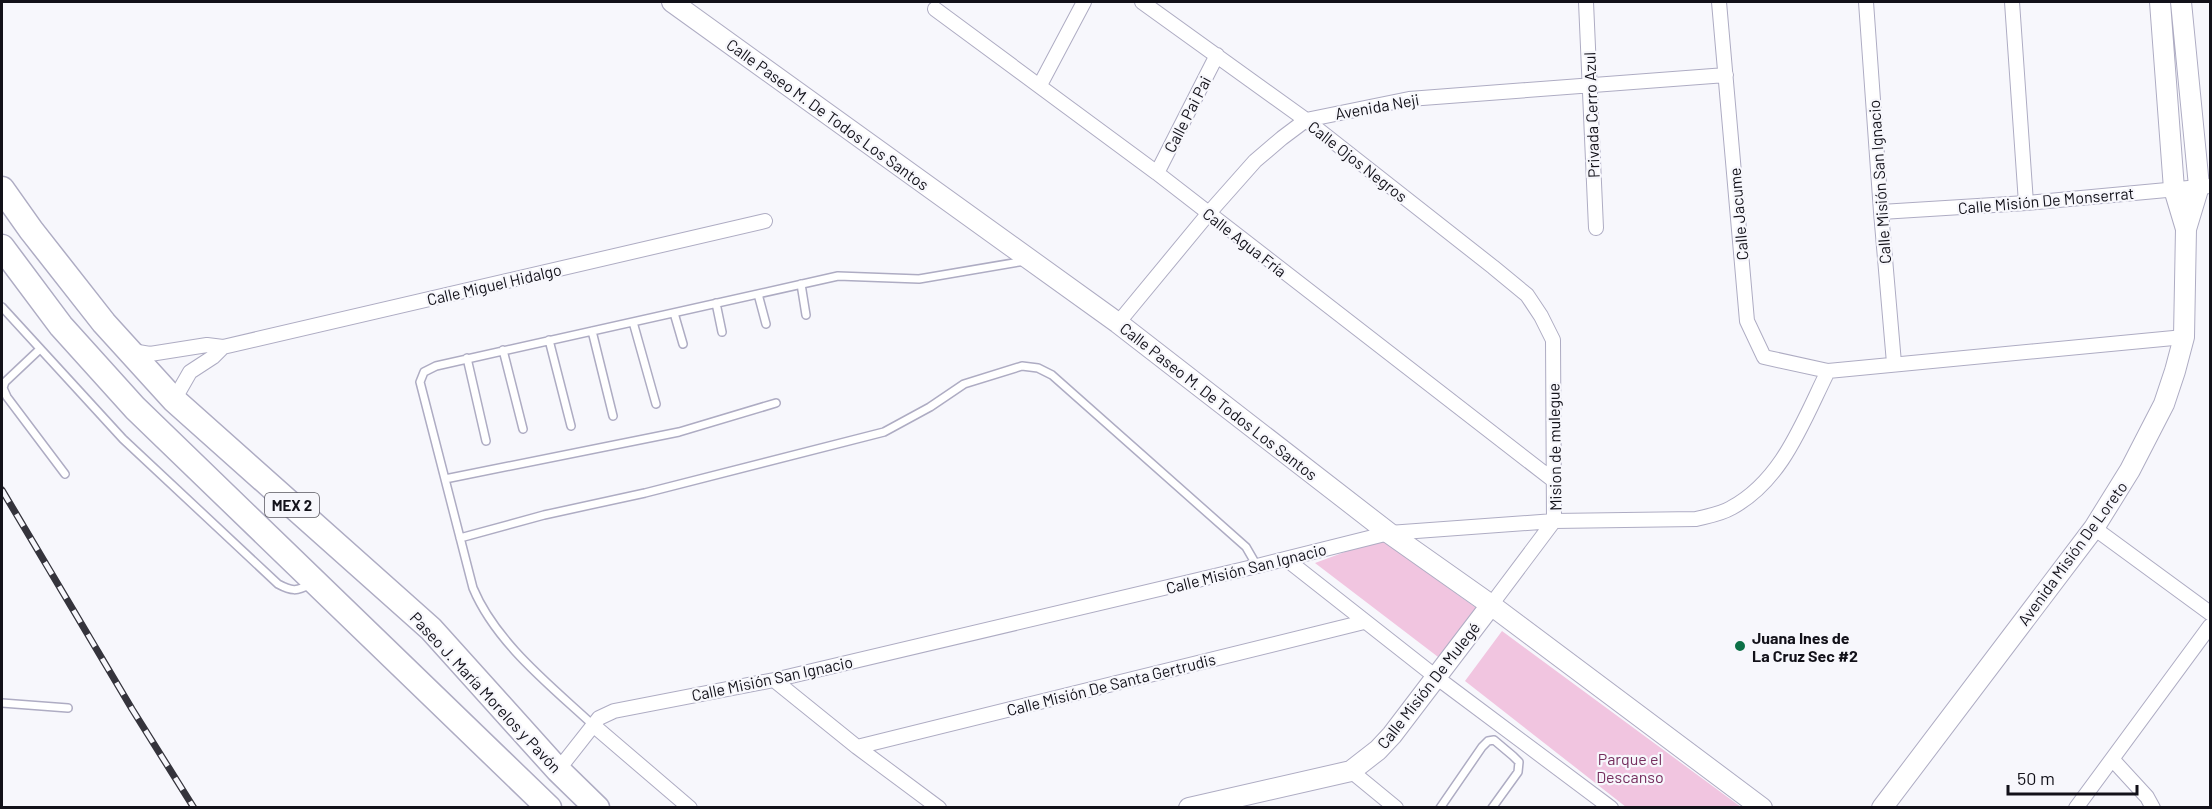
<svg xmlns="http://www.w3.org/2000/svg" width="2212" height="809" viewBox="0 0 2212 809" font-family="Barlow,sans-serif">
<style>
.green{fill:#f1c5e0}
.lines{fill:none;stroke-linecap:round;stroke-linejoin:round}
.lane-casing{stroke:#aeacc3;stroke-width:10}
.street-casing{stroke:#aeacc3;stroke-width:16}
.secondary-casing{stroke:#aeacc3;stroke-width:22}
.highway-casing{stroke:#aeacc3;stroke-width:27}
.lane{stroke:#fff;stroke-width:7}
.street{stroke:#fff;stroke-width:14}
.secondary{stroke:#fff;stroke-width:20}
.highway{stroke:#fff;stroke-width:24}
.rail-casing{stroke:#35343c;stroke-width:7}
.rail{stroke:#f7f7fc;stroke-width:4.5;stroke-dasharray:14;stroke-linecap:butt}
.poi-dot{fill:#0c7047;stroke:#f7f7fc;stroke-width:2}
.labels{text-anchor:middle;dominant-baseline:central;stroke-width:4.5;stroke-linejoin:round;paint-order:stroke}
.shield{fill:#f7f7fc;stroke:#57565d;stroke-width:1.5}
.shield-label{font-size:15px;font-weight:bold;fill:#121119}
.street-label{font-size:16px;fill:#121119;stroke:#f7f7fc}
.poi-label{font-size:16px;font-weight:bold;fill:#121119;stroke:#f7f7fc;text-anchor:start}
.park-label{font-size:16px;fill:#752e5e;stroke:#f7f7fc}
</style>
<rect width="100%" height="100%" fill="#f7f7fc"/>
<path class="green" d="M1380,539l106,76 -40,48 -131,-100z
M1502,631l239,176h-115l-161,-126z"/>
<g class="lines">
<defs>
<path id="lane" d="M801,284l5,31
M758,294l8,30
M716,303l6,29
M2,307l121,132 155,145c13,7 19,8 32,0
M674,313l9,31
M633,322l23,82
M592,331l21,85
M549,340l22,86
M40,349l-35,33 -2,6 4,9 58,77
M503,350l20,79
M467,358l19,83
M445,479l234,-47 97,-29
M460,538l84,-23 101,-22 239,-61 46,-25 34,-23 58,-18 16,2 14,7 194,172 11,19
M2,703l66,5
M593,725c-43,-40 -97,-82 -120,-137l-53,-206 4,-10 12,-6 402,-90 81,3 106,-18
M1440,808l42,-61 6,-6 6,-1 19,16 6,6 -1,10 -26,36"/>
<path id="street" d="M1142,2l164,118 187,147 34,28 14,21 12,24 1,181 -63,84
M1586,2l10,226
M1719,2l28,319 17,36 64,14
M1866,2l15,210 13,151
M2012,2l14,201
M935,9l222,164 396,307
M1040,85l44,-83
M1157,173l60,-118
M1881,212l145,-9 184,-17
M1118,323l90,-109 47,-53 27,-23 24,-18 103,-21 317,-24
M132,351l18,3 57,-9 16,2 542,-126
M174,400l16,-28 23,-15 10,-10
M2094,528l116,85
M1286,559l150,118 175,131
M774,680l83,67 82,61
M593,725l97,83
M857,747l507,-125
M2113,760l34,37 6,11
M558,770l41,-52 15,-7 160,-31 483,-114 132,-33 165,-12 142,-2c12,-3 25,-5 35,-11 52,-28 72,-87 97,-137l356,-34
M1351,771l45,37
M2076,808l134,-182"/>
<path id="secondary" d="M672,2l446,321 271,210 102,72 271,203
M2160,2l14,187 12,40
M1189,808l162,-37 27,-21 14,-15 99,-130
M1882,808l212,-280 36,-58 34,-66 11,-33 9,-34 2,-108 13,-43 -18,-184"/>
<path id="highway" d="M2,189l29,41 73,93 70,77 257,229 127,141 39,38
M2,247l59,79 74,82 414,400"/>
</defs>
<use href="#lane" class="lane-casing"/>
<use href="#street" class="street-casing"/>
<use href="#secondary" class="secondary-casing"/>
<use href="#highway" class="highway-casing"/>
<use href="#lane" class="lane"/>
<use href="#street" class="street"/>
<use href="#secondary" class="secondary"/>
<use href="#highway" class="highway"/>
<defs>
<path id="rail" d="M2,490l130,219 62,99"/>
</defs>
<use href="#rail" class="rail-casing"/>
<use href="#rail" class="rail"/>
</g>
<circle class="poi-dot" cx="1740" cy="646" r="6"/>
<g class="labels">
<rect class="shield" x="265" y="493" width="54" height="24" rx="4.5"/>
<g class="shield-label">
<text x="292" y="505">MEX 2</text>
</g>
<g class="street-label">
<text transform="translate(1377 106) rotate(-10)">Avenida Neji</text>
<text transform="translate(828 114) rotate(36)">Calle Paseo M. De Todos Los Santos</text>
<text transform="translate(1187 114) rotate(-63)">Calle Pai Pai</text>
<text transform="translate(1591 115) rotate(-92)">Privada Cerro Azul</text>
<text transform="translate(1358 161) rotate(38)">Calle Ojos Negros</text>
<text transform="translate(1879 182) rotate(-94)">Calle Misión San Ignacio</text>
<text transform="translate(2046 200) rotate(-5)">Calle Misión De Monserrat</text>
<text transform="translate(1738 214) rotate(-95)">Calle Jacume</text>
<text transform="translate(1245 242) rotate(38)">Calle Agua Fría</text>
<text transform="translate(494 284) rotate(-13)">Calle Miguel Hidalgo</text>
<text transform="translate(1219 401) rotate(38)">Calle Paseo M. De Todos Los Santos</text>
<text transform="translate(1554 447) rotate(-91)">Mision de mulegue</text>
<text transform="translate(2072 553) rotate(-54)">Avenida Misión De Loreto</text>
<text transform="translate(1246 568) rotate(-14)">Calle Misión San Ignacio</text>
<text transform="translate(772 678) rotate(-12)">Calle Misión San Ignacio</text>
<text transform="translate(1111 684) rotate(-14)">Calle Misión De Santa Gertrudis</text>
<text transform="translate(1428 685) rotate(-52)">Calle Misión De Mulegé</text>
<text transform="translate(486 692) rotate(47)">Paseo J. María Morelos y Pavón</text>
</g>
<g class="poi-label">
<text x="1752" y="637">Juana Ines de<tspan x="1752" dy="18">La Cruz Sec #2</tspan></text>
</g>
<g class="park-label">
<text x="1630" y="758">Parque el<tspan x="1630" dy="18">Descanso</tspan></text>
</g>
</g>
<rect width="2212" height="809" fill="none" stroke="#121119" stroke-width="6"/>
<path d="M2008 785v9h129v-9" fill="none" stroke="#121119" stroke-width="3"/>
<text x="2017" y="785" font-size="18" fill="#121119" stroke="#f7f7fc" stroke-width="4.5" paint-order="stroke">50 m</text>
</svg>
